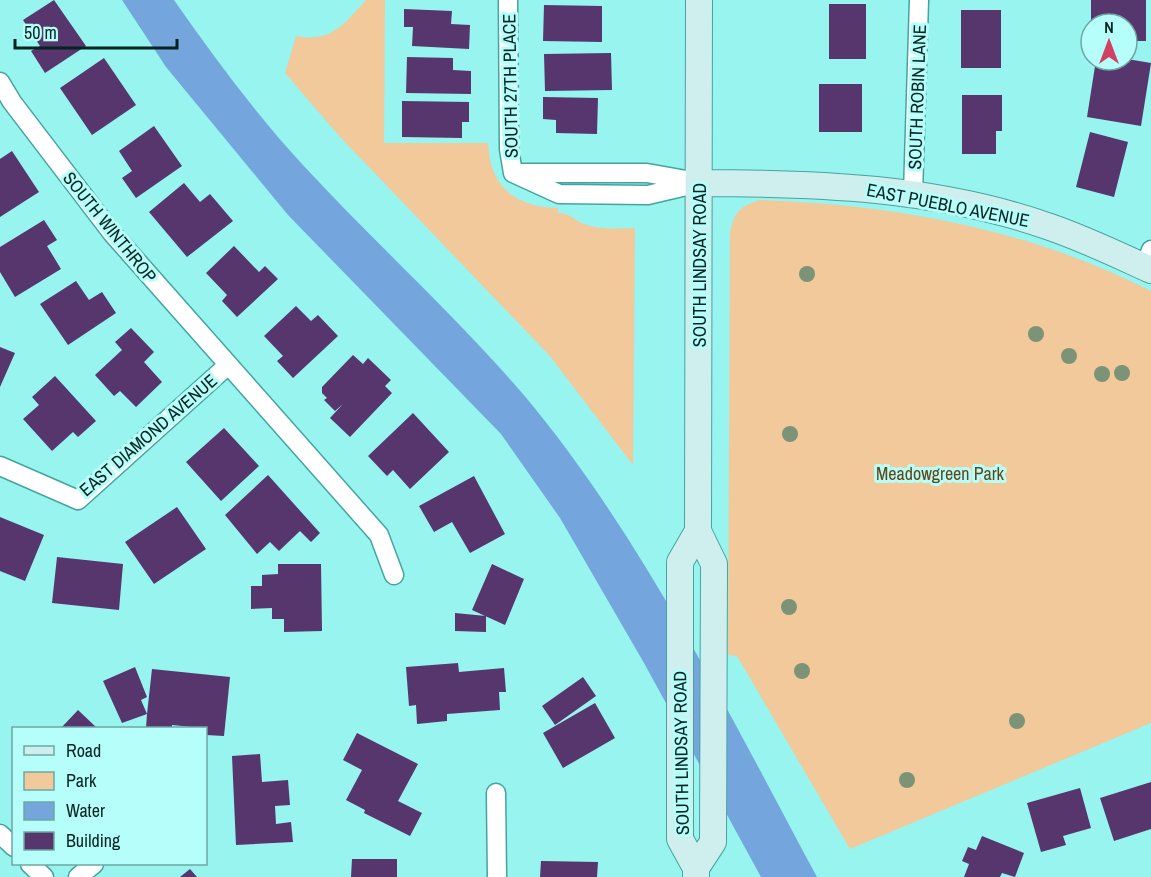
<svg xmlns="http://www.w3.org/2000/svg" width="1151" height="877" viewBox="0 0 1151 877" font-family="'Archivo Narrow',sans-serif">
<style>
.green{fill:#f2c99a}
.water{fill:#74a6dd}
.building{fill:#57366d}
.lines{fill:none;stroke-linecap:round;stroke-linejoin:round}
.street-casing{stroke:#46a4a0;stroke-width:21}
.secondary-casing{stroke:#46a4a0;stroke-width:28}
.street{stroke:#fff;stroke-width:18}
.secondary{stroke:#ceefed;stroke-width:26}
.tree{fill:#7c9377}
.labels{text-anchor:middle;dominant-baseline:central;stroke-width:6;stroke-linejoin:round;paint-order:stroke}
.street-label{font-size:18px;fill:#052322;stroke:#b6fef9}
.park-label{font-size:18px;fill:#654415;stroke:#b6fef9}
</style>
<rect width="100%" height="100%" fill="#97f4ef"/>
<path class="green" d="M366,0h19l-1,143h104c2,44 27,64 70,65v5c14,0 17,9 29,12 16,5 32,3 48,3l-2,237 -84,-110 -208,-217 -56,-65 11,-37c36,7 48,-12 70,-36z
M760,200c136,5 269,29 391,91v432l-301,126 -113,-193 -9,-1 2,-422c4,-21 10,-27 30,-33z"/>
<path class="water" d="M122,0h52c40,57 81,113 128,164 72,78 152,150 221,230 118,140 207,322 294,483h-56l-117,-214 -84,-145 -59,-84 -213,-219 -122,-148z"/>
<path class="building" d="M54,0l32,46 -41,27 -14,-22 9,-5 -17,-26z
M1091,0h55v41h-19v-17h-36z
M829,4h37v55h-37z
M544,5l58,1v36l-59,-1z
M404,9l48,2 -1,13 19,1 -1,24 -57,-3 1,-19h-9z
M961,10h40v58h-40z
M611,53l1,37 -67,1 -1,-37z
M407,57l46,1v12l18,1v23l-65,-1z
M104,58l32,47 -44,30 -32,-47z
M1127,59l24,4 -10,63 -54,-9 9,-57z
M819,84h43v48h-43z
M962,95h40v36h-6v23h-34z
M543,97l55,1 -1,36 -41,-1v-13l-13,-1z
M402,101l67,1v20h-7v16l-60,-1z
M154,126l28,40 -46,32 -14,-20 10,-7 -13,-20z
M1090,132l38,10 -14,55 -38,-10z
M12,151l27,41 -39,25v-58z
M184,183l16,19 10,-8 23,27 -46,36 -38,-45z
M44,220l13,20 -10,6 14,23 -46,28 -15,-25v-25z
M234,246l25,26 6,-6 13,13 -41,38 -15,-16 5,-6 -21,-22z
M76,281l13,19 13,-8 14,21 -48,32 -28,-41z
M296,306l15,15 7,-6 20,21 -45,42 -16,-17 6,-5 -19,-20z
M131,328l23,24 -10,10 18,20 -26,25 -16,-16 -6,5 -19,-21 27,-25 -7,-8z
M0,347l15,6 -15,34z
M353,355l10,9 5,-6 23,22 -6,6 7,7 -42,44 -20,-19 13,-14 -8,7 -11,-11 3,-2 -5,-5v-6z
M55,376l41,45 -18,16 -5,-5 -21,19 -29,-32 16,-14 -7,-8z
M413,413l36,39 -39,37 -17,-19 -6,6 -19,-20z
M224,428l35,38 -38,35 -35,-39z
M268,475l52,58 -9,9 -11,-11 -21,20 -9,-9 -13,12 -32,-39z
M474,476l31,58 -35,19 -18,-31 -18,10 -15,-26z
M177,507l29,42 -52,35 -29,-42z
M0,517l44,18 -19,46 -25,-10z
M57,557l66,7 -4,46 -67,-7z
M278,564h43l1,67 -38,1v-13h-12v-11l-21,1v-23h11v-11l16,-1z
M492,564l32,15 -19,46 -33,-15z
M455,613l31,3v16l-31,-1z
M458,663l1,9 45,-4 2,24h-7l1,18 -53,4v7l-30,3 -1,-19 -7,1 -3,-39z
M135,667l12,30 -6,3 6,14 5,-45 78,8 -6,59 -18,-1v-7l-14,-1 -20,-2v3h-26l1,-14 -25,9 -19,-42z
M583,677l13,19 -41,29 -13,-19z
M595,703l20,35 -52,30 -20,-35z
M78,710l19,18h-36z
M357,733l61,31 -20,37 24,12 -12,23 -46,-23 1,-3 -19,-10 16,-30 -19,-10z
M260,754l2,28 26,-2 2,25 -15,1 1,18 15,-2 2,20 -57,3 -4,-89z
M1151,782v47l-37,12 -14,-43z
M1080,788l11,40 -28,8 3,9 -25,7 -14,-49z
M982,836l42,17 -9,24 -13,-4 -2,4h-36l5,-13 -7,-3 6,-14 8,3z
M352,859h45v18h-46z
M541,861l57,1 -1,15h-57z
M190,869l7,8h-17z"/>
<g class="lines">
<defs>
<path id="street" d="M508,0l1,149 4,24
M0,82l12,20 100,131 267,302 15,40
M513,173l46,21 89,1 51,-12
M516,173h131l45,8
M913,194l6,-194
M1145,267l6,-17
M0,466l78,34 149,-134
M496,793l1,84
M0,834l14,13
M30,864l14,13
M78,877l16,-13"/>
<path id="secondary" d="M699,183c118,0 238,4 351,44 35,12 68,28 101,43
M696,868l17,-26 1,-278 -16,-33 1,-531
M696,877v-9l-16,-29v-277l18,-31"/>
</defs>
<use href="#street" class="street-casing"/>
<use href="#secondary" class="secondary-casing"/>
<use href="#street" class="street"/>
<use href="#secondary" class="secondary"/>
</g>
<g class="tree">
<circle cx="807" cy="274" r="8"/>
<circle cx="1036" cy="334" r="8"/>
<circle cx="1069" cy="356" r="8"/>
<circle cx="1122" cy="373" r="8"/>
<circle cx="1102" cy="374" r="8"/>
<circle cx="790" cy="434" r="8"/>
<circle cx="789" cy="607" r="8"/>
<circle cx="802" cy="671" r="8"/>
<circle cx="1017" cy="721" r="8"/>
<circle cx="907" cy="780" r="8"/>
</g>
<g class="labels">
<g class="street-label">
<text transform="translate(510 86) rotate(-91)">SOUTH 27TH PLACE</text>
<text transform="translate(917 97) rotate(-88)">SOUTH ROBIN LANE</text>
<text transform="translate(948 205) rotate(11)">EAST PUEBLO AVENUE</text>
<text transform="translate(110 227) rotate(51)">SOUTH WINTHROP</text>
<text transform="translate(699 265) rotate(-90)">SOUTH LINDSAY ROAD</text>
<text transform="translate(148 435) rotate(-41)">EAST DIAMOND AVENUE</text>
<text transform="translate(681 753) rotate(-91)">SOUTH LINDSAY ROAD</text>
</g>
<g class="park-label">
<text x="940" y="473">Meadowgreen Park</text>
</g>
</g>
<rect x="12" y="727" width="195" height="138" fill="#b6fef9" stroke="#6fa6a3" stroke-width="1.5"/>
<rect x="24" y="746" width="30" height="9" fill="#ceefed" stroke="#6fa6a3" stroke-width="1.5"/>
<text x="66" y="757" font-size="18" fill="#052322">Road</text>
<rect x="24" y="772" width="30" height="18" fill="#f2c99a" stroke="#6fa6a3" stroke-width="1.5"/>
<text x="66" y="787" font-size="18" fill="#052322">Park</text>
<rect x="24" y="802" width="30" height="18" fill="#74a6dd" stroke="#6fa6a3" stroke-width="1.5"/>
<text x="66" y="817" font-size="18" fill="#052322">Water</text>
<rect x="24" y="832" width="30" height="18" fill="#57366d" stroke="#6fa6a3" stroke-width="1.5"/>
<text x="66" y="847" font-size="18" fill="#052322">Building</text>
<g transform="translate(1109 42)"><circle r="28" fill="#b6fef9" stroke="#6fa6a3" stroke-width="1.5"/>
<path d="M0-4.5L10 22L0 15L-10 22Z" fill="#d04162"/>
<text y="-9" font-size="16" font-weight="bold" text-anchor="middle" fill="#052322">N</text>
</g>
<path d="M15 39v9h162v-9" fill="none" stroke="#052322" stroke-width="3"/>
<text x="24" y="39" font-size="18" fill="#052322" stroke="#b6fef9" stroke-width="4.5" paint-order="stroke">50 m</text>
</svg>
